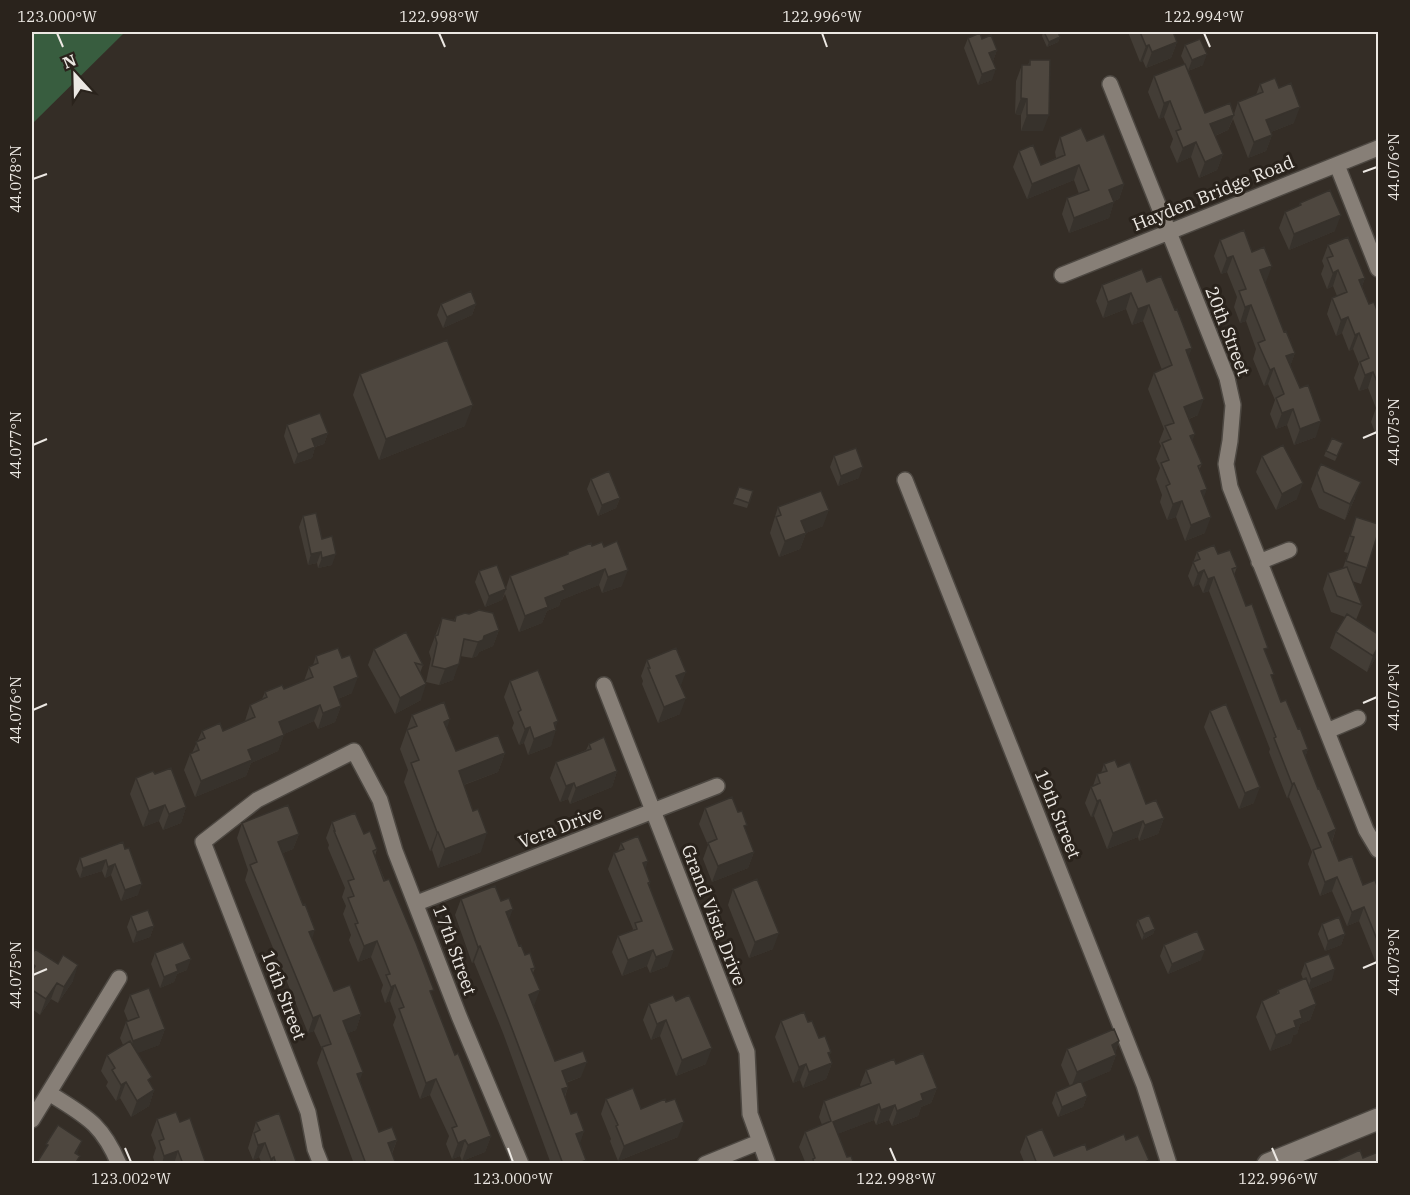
<svg xmlns="http://www.w3.org/2000/svg" width="1410" height="1195" viewBox="0 0 1410 1195" font-family="'IBM Plex Serif',serif">
<style>
.green{fill:#385d3f}
.lines{fill:none;stroke-linecap:round;stroke-linejoin:round}
.street-casing{stroke:#4d4842;stroke-width:18}
.secondary-casing{stroke:#4d4842;stroke-width:24}
.street{stroke:#877f77;stroke-width:15}
.secondary{stroke:#877f77;stroke-width:21}
.wall{fill:#433d36}
.shaded-wall{fill:#37322c}
.building{fill:#4e473f;stroke:#37322c;stroke-width:1.5}
.ticks{fill:none;stroke:#ece8e3;stroke-width:2}
.labels{text-anchor:middle;dominant-baseline:central;stroke-width:6;stroke-linejoin:round;paint-order:stroke}
.street-label{font-size:18px;fill:#ece8e3;stroke:#2a231c}
.neatline{fill:none;stroke:#ece8e3;stroke-width:2}
.ticks-label{font-size:15px;text-anchor:middle;fill:#ece8e3}
</style>
<rect width="100%" height="100%" fill="#342d26"/>
<path class="green" d="M32,32h93l-93,92z"/>
<g class="lines">
<defs>
<path id="street" d="M1110,84l117,294 6,27 -3,36 -4,23 4,23 136,343 12,20
M1337,165l41,104
M1062,275l316,-127
M905,480l239,605 25,79
M1259,562l30,-12
M604,685l143,367 3,62 18,50
M1327,731l31,-13
M417,903l300,-117
M49,1093c36,23 52,29 70,71
M32,1120l87,-142
M321,1164l-6,-15 -7,-37 -105,-270 54,-42 97,-49 26,49 15,51 64,165 62,148
M705,1164l54,-22"/>
<path id="secondary" d="M1268,1164l110,-45"/>
</defs>
<use href="#street" class="street-casing"/>
<use href="#secondary" class="secondary-casing"/>
<use href="#street" class="street"/>
<use href="#secondary" class="secondary"/>
</g>
<path class="wall" d="M1043,32h15l2,5 -2,5 -11,5 -5,-11z
M1128,32h45l4,10 -6,16 -25,10 -3,-7 -3,1z
M968,38l14,1 15,11 -4,11 -1,19 -14,5 -14,-37z
M1185,45l18,20 -15,6 17,42 29,1 4,-12 18,-7 4,-11 34,39 -23,9 1,3 -6,16 -18,7 -15,-39 -5,11 -13,6 8,18 -6,16 -18,8 -8,-21 -14,6 -7,-16 3,-8 -9,-22 -5,2 -11,-27 6,-16 31,-12 -4,-8z
M1030,60l13,71h-22v-16l-6,-1 1,-33 6,-16h6z
M1060,137l27,4 37,43 -5,15 -5,2 -5,17 -40,15 -7,-19 5,-16 12,-4 -5,-14 -47,19 -14,-32 6,-16 22,14 15,-7 -1,-6z
M1300,203l35,28 -46,19 -10,-22 6,-16 14,-6z
M1220,240l32,12 14,30h-1l19,50 11,21 -5,13 26,71 -22,8 -7,-20 -11,4 -6,-15 5,-14 -7,-16 -4,2 -11,-27 3,-10 -10,-28 -6,2 -6,-16 3,-10 -10,-25 -6,2 -7,-18z
M1328,245l37,33 -3,8 7,18 9,9v127l-7,-18 5,-14 -8,-20 -9,3 -5,-13 5,-14 -6,-15 -4,2 -7,-18 -6,3 -9,-22 5,-16 5,-2 -4,-10 -6,3 -6,-15 3,-8 -2,-5z
M1147,282l41,75 10,58 -9,4 3,23 10,22 -3,6 4,28 2,35 -20,8 -9,-24 -9,3 -7,-18 2,-7 -6,-16 4,-11 -4,-9 5,-13 -2,-4 5,-13 -16,-40 6,-16 8,-3 -19,-49 -11,4 -6,-16 -23,9 -7,-17 6,-16z
M441,304h35l-4,11 -29,13 -6,-13z
M360,374l105,52 -86,34 -26,-65z
M287,425l41,8 -4,11 -9,3 -3,11 -18,6 -10,-28z
M1341,448l-6,13 -11,-5 2,-5z
M834,456l25,22 -21,8 -8,-19z
M1262,456l35,43 -21,11 -20,-38z
M1317,473l38,25 -10,22 -26,-12 -8,-19z
M591,479l29,19 -4,10 -18,8 -11,-27z
M739,487l14,4 -6,17 -14,-4z
M778,507l45,19 -17,7 -6,16 -21,8 -9,-24z
M303,516l19,23 10,26 -14,3 -1,-5 -9,2 -9,-38z
M1356,517l22,16 -17,51 -9,-3 10,24 -6,15 22,14v20l-11,18 -37,-24 6,-16 9,-15 -14,-5 -8,-23 5,-16 15,-5 5,-15 -4,-1z
M592,546l30,40 -20,7 -3,-8 -38,15 -2,6 -12,5 -5,12 -23,9 -14,-38 -3,6 -17,7 -10,-25 4,-11 27,17 4,-12 56,-21 2,-3z
M1197,552l21,2 19,13 -3,8 12,31 20,48 6,25 9,23 17,27 10,20 -3,8 13,32 18,40 -4,13 7,19 24,24 15,4v79l-19,-47 -12,5 -15,-35 -12,5 -12,-32 4,-12 -23,-55 -2,1 -18,-46 1,-3 -61,-158 -6,2 -4,-9 -6,3 -5,-11z
M456,616l43,14 -6,16 -14,6 -2,4 -5,2 -12,-2 -7,24 -14,5 -13,-3 5,-23 -2,-7 13,-34 12,2z
M374,649l49,16 -3,8 1,27 -26,14 -27,-49z
M316,656l36,37 -14,6 3,7 -6,16 -17,7 -4,-8 -30,13 -6,17 -27,12 -5,13 -51,21 -11,-27 6,-16 2,-1 10,-22h21l22,-10 5,-16 12,-6 3,-7 19,-3 20,-8 5,-14 4,-2z
M647,660l34,26 -1,28 -22,9 -16,-39 1,-3 -2,-5z
M510,681l45,46 -4,19 -23,9 -4,-12 -5,2 -7,-17 2,-5 -10,-26z
M1210,711l44,92 -15,6 -35,-82z
M412,715l35,14 9,22 49,2 -7,19 -34,13 17,67 -43,16 -6,-18 -2,1 -26,-69 4,-12 -8,-21z
M589,744l28,27 -5,16 -42,17 -2,-5 -8,3 -10,-24 6,-16 30,-12z
M1104,764l14,3 28,37 18,14 -6,16 -19,7 -1,-4 -31,12 -13,-33 -3,1 -6,-14 6,-16 2,-1 4,-12 4,-1z
M155,774l31,33 -5,16 -18,7 -4,-9 -16,6 -13,-33 6,-16z
M705,808l40,22 9,22 -6,16 -36,14 -9,-23 5,-14 -9,-21z
M332,822l32,12 13,15 -2,7 57,139 23,60 36,81 -6,16 -23,9 -2,-5 -8,3 -6,-15 3,-8 -19,-41 -10,4 -27,-74 3,-8 -6,-16 -5,2 -4,-12 2,-6 -12,-28 -13,5 -9,-22 2,-5 -8,-21 3,-8 -4,-9 3,-9 -17,-40 1,-3 -3,-7z
M242,823l57,11 -6,15 -10,4 29,86 22,52 27,23 -5,16 -8,3 12,48 19,51 18,8 -5,14 4,10h-42l-37,-101 5,-14 -8,-18 -6,2 -63,-153 3,-10 -11,-32z
M123,842l15,53 -17,6 -10,-26 -6,3 -3,-7 -22,7 -4,-9 4,-11z
M621,843l24,27 5,12 -1,4 19,80 -18,7 -3,-7 -25,10 -10,-24 6,-16 14,-5 1,-2 -25,-60 6,-16 4,-2z
M733,889l40,60 -24,9 -21,-53z
M461,899l48,21 10,26 16,22 -2,5 1,33 21,55 26,16 -15,6 2,4 -3,10 6,17 13,17 -5,13 5,20h-33l-48,-131 -29,-71 -2,1 -17,-48z
M131,916l23,10 -4,11 -17,6 -6,-16z
M1138,920l17,9 -2,5 -11,6 -6,-15z
M1322,924l23,10 -4,11 -16,6 -7,-17z
M1164,945l37,15 -33,14 -8,-18z
M155,953l32,17 -10,4 -3,8 -14,6 -9,-24z
M32,955l26,9 15,17 -15,22 -7,-4 -11,16 -8,-6z
M1305,963l27,17 -22,9 6,15 -6,16 -10,4 -3,10 -4,1 -2,8 -21,8 -14,-34 6,-16 14,-6 2,-5 25,-11 -2,-5z
M130,995l35,34 -6,16 -22,8 13,30 4,7 -5,16 -18,11 -11,-19 -4,3 -10,-15 2,-4 -7,-11 6,-16 16,-10 -3,-7 6,-16 2,-1 -4,-10z
M676,1001l30,63 -30,12 -16,-40 -9,4 -8,-20 6,-16z
M781,1021l27,1 11,16 12,14 -2,5 3,6 -6,16 -23,9 -3,-8 -7,3 -18,-46z
M1119,1041l-4,12 1,2 -6,16 -29,12 6,13 -4,11 -25,10 -6,-14 4,-11 14,-6 -9,-21 6,-16z
M896,1064l41,24 -6,15 -10,4 -3,9 -26,10 -3,-6 -13,5 -2,-5 -37,14 10,23 7,7h-48l-7,-17 6,-15 17,-7 -3,-8 5,-16 37,-14 -1,-2 6,-15z
M606,1099l35,10 25,-7 12,35 -60,24 -8,-20 1,-2 -10,-25z
M157,1119l23,3 26,42h-51l-2,-7 3,-9 -5,-13z
M256,1122l41,42h-35l-3,-7 -6,3 -5,-12z
M1026,1136l28,20 33,-6 39,-10 21,24h-122l-5,-12z"/>
<path class="shaded-wall" d="M1060,37l-2,5 -11,5 2,-5z
M1177,42l-6,16 -25,10 6,-16z
M1149,45l-6,16 -3,1 6,-16z
M997,50l-4,11 -7,3 3,-11z
M1207,54l-4,11 -15,6 4,-11z
M996,69l-4,11 -14,5 4,-11z
M1021,98l6,1 -6,16 -6,-1z
M1170,101l-6,16 -5,2 5,-16z
M1300,107l-6,16 -34,13 6,-16z
M1027,115h22l-6,16h-22z
M1234,115l-6,15 -23,10 5,-16z
M1272,135l-6,16 -18,7 6,-16z
M1196,142l-5,15 -14,6 6,-15z
M1223,154l-6,16 -18,8 6,-16z
M1079,165l-5,15 -47,19 5,-15z
M1124,184l-5,15 -15,6 5,-15z
M1114,202l-5,16 -40,15 5,-15z
M1341,215l-6,16 -46,19 5,-16z
M1233,256l-6,16 -6,2 6,-16z
M1272,266l-6,16 -12,4 6,-16z
M1338,270l-5,16 -6,3 6,-16z
M1365,278l-6,16v-14z
M1131,293l-5,16 -23,9 5,-16z
M476,304l-4,11 -29,13 4,-11z
M1149,305l-6,16 -11,4 6,-16z
M1251,305l-5,16 -6,2 5,-16z
M1348,317l-6,16 -6,3 5,-16z
M1359,333l-6,16 -4,2 6,-16z
M1192,348l-6,16v-14z
M1295,353l-6,16 -3,-13z
M1274,368l-6,16 -4,2 6,-16z
M1373,372l-5,16 -9,3 6,-16z
M1204,399l-6,16 -20,8 6,-16z
M473,405l-8,21 -86,34 7,-21z
M1293,409l-6,16 -11,4 6,-16z
M1321,421l-5,16 -22,8 6,-16z
M328,433l-4,11 -16,5 4,-10z
M1195,434l-6,16 1,-14z
M315,447l-3,11 -18,6 4,-10z
M863,467l-4,11 -21,8 3,-10z
M1361,482l-6,16 -10,22 5,-16z
M1303,483l-6,16 -21,11 6,-16z
M1207,489l-6,16v-14z
M620,498l-4,10 -18,8 4,-11z
M1182,501l-6,16 -9,3 6,-16z
M829,510l-6,16 -19,8 2,-1 -6,16 -21,8 6,-16 16,-20z
M1211,517l-6,16 -20,8 6,-16z
M321,552l-4,11 -9,2 3,-11z
M336,554l-4,11 -14,3 4,-10z
M605,569l-6,16 -38,15 -2,6 -12,5 -5,12 -23,9 6,-16 20,-18 18,-12z
M628,570l-6,16 -20,7 6,-16z
M1204,570l-5,14 -6,3 5,-14z
M1214,577l-5,14 -6,2 5,-14z
M506,589l-4,11 -17,7 4,-11z
M499,630l-6,16 -14,6 -2,4 -5,2 6,-16 6,-6z
M1378,647v7l-11,18 6,-16z
M459,664l-6,16 -14,5 6,-16z
M686,672l-6,16 -4,-12z
M358,677l-6,16 -24,10 6,-16z
M426,684l-5,16 -26,14 5,-16z
M686,698l-6,16 -22,9 6,-16z
M320,705l-6,16 -41,18 6,-17z
M341,706l-6,16 -17,7 5,-16z
M450,719l-6,19v-16z
M558,721l-4,10 2,-1 -5,16 -23,9 6,-16 20,-16z
M530,727l-6,16 -5,2 6,-16z
M284,735l-6,16 -27,12 -5,13 -51,21 6,-16 47,-31z
M1308,749l-5,14v-12z
M505,753l-7,19 -46,17 7,-18z
M617,771l-5,16 -42,17 6,-16z
M574,783l-6,16 -8,3 6,-16z
M1294,783l-5,14 -2,1 5,-14z
M1260,787l-6,16 -15,6 6,-16z
M1100,800l-6,16 -3,1 6,-16z
M165,805l-6,16 -16,6 6,-16z
M186,807l-5,16 -18,7 6,-16z
M1164,818l-6,16 -19,7 6,-16z
M1143,821l-5,16 -31,12 6,-16z
M1336,829l-5,14 -3,-10z
M437,832h1l-6,18 -2,1z
M487,833l-6,19 -43,16 7,-19z
M299,834l-6,15 -20,8 5,-15z
M754,852l-6,16 -36,14 6,-16z
M106,860l-4,11 -22,7 3,-10z
M648,861l-5,16v-14z
M115,864l-4,11 -6,3 3,-11z
M1337,877l-5,14 -12,5 5,-14z
M142,884l-4,11 -17,6 4,-11z
M1364,907l-5,14 -12,5 5,-14z
M513,909l-6,16 -1,-13z
M154,926l-4,11 -17,6 4,-11z
M1155,929l-2,5 -11,6 2,-6z
M315,930l-5,15 -1,-13z
M779,933l-6,16 -24,9 6,-16z
M1345,934l-4,11 -16,6 3,-10z
M377,941l-6,16 -13,5 6,-16z
M480,946l-6,16 -2,1 6,-16z
M653,950l-6,16 -25,10 6,-16z
M674,950l-6,16 -18,7 6,-16z
M1205,950l-4,10 -33,14 4,-10z
M191,959l-4,11 -10,4 -3,8 -14,6 4,-11 12,-12z
M78,965l-5,16 -15,22 6,-16z
M1335,969l-3,11 -24,10 3,-11z
M57,983l-6,16 -11,16 6,-16z
M395,985l-5,16 -5,2 6,-16z
M540,990l-6,16 -11,4 6,-15z
M1316,1004l-6,16 -10,4 -3,10 -4,1 -2,8 -21,8 6,-16 18,-14 6,-10z
M361,1014l-5,16 -18,7 5,-16z
M320,1015l-6,16 -6,2 5,-15z
M666,1020l-6,16 -9,4 6,-16z
M165,1029l-6,16 -31,12 5,-16z
M1119,1041l-5,15 2,-1 -6,16 -39,17 6,-16 35,-27z
M712,1048l-6,16 -30,12 6,-16z
M831,1052l-5,13 6,-2 -6,16 -23,9 6,-16 19,-19z
M587,1062l-6,15 -25,9 6,-15z
M806,1064l-6,16 -7,3 6,-16z
M363,1072l-6,16v-14z
M436,1079l-6,16 -10,4 6,-16z
M126,1082l-6,16 -4,3 5,-16z
M568,1087l-6,16v-14z
M937,1088l-6,15 -10,4 -3,9 -26,10 5,-15 24,-17z
M154,1090l-5,16 -18,11 6,-16z
M1087,1096l-4,11 -25,10 4,-10z
M879,1104l-5,16 -47,18 6,-16z
M895,1105l-6,15 -13,5 5,-15z
M684,1122l-6,15 -60,24 6,-15z
M584,1131l-5,16 -3,-13z
M491,1136l-6,16 -23,9 6,-16z
M397,1140l-6,15 -3,-12z
M465,1140l-5,16 -8,3 6,-16z
M82,1141l-6,16 -1,-4z
M265,1143l-6,14 -6,3 5,-15z
M178,1151l-4,13h-12l2,-8z
M274,1157l-3,7h-2l2,-5z"/>
<path class="building" d="M1044,32h14l2,5 -11,5z
M1140,32h33l4,10 -25,10 -3,-7 -3,1z
M980,33l2,6 9,-4 6,15 -8,3 7,16 -14,5 -14,-36z
M1200,39l7,15 -15,6 -7,-15z
M1030,60h20l-1,55h-22v-16l-6,-1 1,-33h8z
M1185,64l20,49 25,-10 4,12 -24,9 13,30 -18,8 -9,-20 -13,6 -7,-17 5,-2 -11,-28 -6,2 -10,-27z
M1275,78l4,10 12,-5 9,24 -34,13 6,15 -18,7 -16,-40 25,-10 -3,-8z
M1081,128l6,13 17,-7 20,50 -15,6 5,12 -40,16 -7,-20 22,-8 -10,-25 -47,19 -13,-33 14,-6 8,20 24,-10 -5,-18z
M1330,190l11,25 -47,19 -9,-22 16,-7 -1,-2z
M1244,230l8,22 12,-5 8,19 -12,4 24,62 2,-1 9,22 -9,3 14,32 8,-3 13,36 -21,8 -7,-20 -11,4 -6,-15 8,-4 -10,-26 -4,2 -12,-27 7,-3 -14,-35 -6,2 -6,-16 7,-2 -13,-33 -6,2 -7,-18z
M1348,237l17,41 -6,2 10,24 5,-2 4,11v71l-5,-12 -8,3 -5,-13 9,-4 -10,-25 -4,2 -7,-18 -7,3 -9,-22 15,-6 -9,-22 -5,3 -6,-15 6,-2 -5,-11z
M1142,269l5,13 14,-6 14,34 2,-1 15,39 -6,2 18,49 -20,8 11,27 -5,2 12,28 -4,2 9,23 -6,2 10,26 -20,8 -9,-24 -9,3 -7,-18 4,-2 -9,-21 8,-3 -7,-17 9,-4 -6,-13 9,-3 -20,-50 18,-8 -23,-60 -11,4 -7,-16 -23,9 -6,-17z
M471,291l5,13 -29,13 -6,-13z
M447,340l26,65 -87,34 -26,-65z
M320,413l8,20 -16,6 3,8 -17,7 -11,-29z
M1332,438l11,5 -6,13 -11,-5z
M1283,445l20,38 -21,11 -20,-38z
M856,448l7,19 -22,9 -7,-20z
M1321,464l40,18 -11,22 -26,-12 -7,-19z
M609,471l11,27 -18,7 -11,-26z
M739,487l14,4 -4,12 -14,-5z
M821,491l8,19 -28,11 5,12 -21,8 -9,-24 5,-2 -3,-8z
M316,513l6,26 10,-3 4,18 -14,4 -1,-6 -10,2 -8,-38z
M1356,517l22,7v9l-11,35 -21,-7 8,-24 -4,-1z
M617,541l11,29 -20,7 -3,-8 -42,17 2,4 -20,8 3,9 -23,9 -15,-40 58,-22v-2l23,-9 1,3 10,-4 2,5z
M1214,545l4,9 12,-4 7,17 -5,2 14,37 6,-2 16,44 -4,1 10,25 -3,1 10,27 5,-2 12,29 2,-1 8,21 -5,2 15,38 1,-1 17,41 -8,4 11,28 13,-5 11,29 12,-5 3,9v53l-14,-35 -12,5 -15,-35 -12,5 -12,-32 8,-3 -27,-64 -2,1 -18,-46 2,-1 -62,-160 -6,2 -4,-9 -6,3 -5,-11 7,-3 -3,-7z
M497,565l9,24 -17,7 -10,-25z
M1347,567l15,38 -25,-9 -9,-23z
M479,610l14,3 6,17 -15,6 -1,4 -5,2 -14,-3 -5,25 -14,5 -13,-3 5,-23 -2,-7 3,-1 4,-17 13,3 1,-5 9,-3 4,1z
M1347,614l31,20v13l-5,9 -37,-24z
M406,632l17,33 -8,-2 11,21 -26,14 -26,-49z
M338,648l4,10 8,-3 8,22 -24,10 7,19 -18,7 -3,-8 -41,17 5,13 -36,15 4,10 -51,21 -11,-27 9,-4 -3,-8 9,-4 -3,-7 18,-8 3,8 32,-14 -5,-12 17,-8 -2,-5 17,-7 2,4 29,-12 -4,-10 9,-4 -2,-7z
M676,648l10,24 -10,4 10,22 -22,9 -16,-39h2l-3,-8z
M538,670l20,51 -4,2 2,7 -22,9 -4,-12 -5,2 -7,-17 3,-2 -11,-29z
M444,702l6,17 -6,3 12,29 42,-16 7,18 -46,18 14,40 5,-2 9,24 -42,16 -7,-17h-1l-26,-69 8,-3 -12,-30 10,-4 -5,-11z
M1226,704l34,83 -15,6 -35,-82z
M604,737l13,34 -41,17 -2,-5 -8,3 -10,-24 35,-13 -2,-5z
M1115,760l3,7 12,-5 16,42 10,-4 8,18 -19,7 -2,-4 -30,12 -13,-33 -3,1 -6,-14 9,-4 -3,-9 10,-3 -3,-7z
M171,768l15,39 -17,7 -4,-9 -16,6 -13,-33 17,-7 2,3z
M732,797l6,15 4,-1 5,14 -3,1 10,26 -36,14 -10,-23 9,-4 -12,-31z
M288,805l11,29 -21,8 25,63 2,-1 10,26 -6,2 25,59 16,-6 11,29 -18,7 20,51 -6,2 22,58 13,-5 5,13 -9,3 8,21h-30l-44,-117 9,-3 -11,-29 -7,3 -63,-153 7,-3 -15,-39z
M355,813l9,21 6,-3 7,18 -4,2 11,30 5,-2 27,64 18,47 -4,1 25,64 3,-2 33,83 -23,9 -3,-5 -7,3 -6,-15 5,-2 -21,-47 -10,4 -27,-74 5,-2 -9,-22 -4,2 -5,-12 4,-1 -13,-33 -13,5 -9,-22 3,-1 -10,-25 6,-2 -6,-15 6,-2 -20,-48h1l-3,-9z
M638,836l10,25 -5,2 7,19 -2,1 26,67 -18,7 -3,-7 -25,10 -10,-24 19,-7 -2,-6 7,-2 -28,-68 10,-4 -3,-6z
M123,842l2,7 4,-1 13,36 -17,6 -10,-26 -7,3 -2,-7 -23,8 -3,-10z
M757,879l22,54 -24,9 -22,-53z
M495,886l6,15 8,-3 4,11 -7,3 13,34 2,-1 4,10 5,-2 5,15 -4,1 9,21 -11,5 26,66 28,-10 4,11 -25,9 6,16 -6,2 9,25 6,-2 7,19 -8,3 10,26 -8,4h-15l-55,-146 -28,-72 -2,1 -17,-48z
M148,910l6,16 -17,6 -6,-16z
M1149,915l6,14 -11,5 -6,-14z
M1339,917l6,17 -17,7 -6,-17z
M1197,931l8,19 -33,14 -8,-19z
M183,942l8,17 -15,6 2,6 -14,6 -9,-24z
M35,949l23,15 5,-9 15,10 -14,22 -7,-4 -11,16 -14,-9v-19l3,-5 -3,-3v-8z
M1329,954l6,15 -24,10 -6,-16z
M1306,978l10,26 -16,7 2,7 -8,3 2,6 -20,8 -14,-34 17,-8 -1,-3z
M149,988l16,41 -32,12 -7,-19 13,-5 -9,-22z
M673,995l3,6 13,-6 23,53 -30,12 -16,-40 -9,4 -8,-20z
M804,1012l4,10 4,-1 7,17 6,-2 6,16 -3,1 4,10 -23,9 -3,-8 -7,3 -18,-46z
M1114,1029l5,12 -7,4 4,10 -39,17 -10,-23z
M130,1041l22,36 -4,3 6,10 -17,11 -11,-19 -5,3 -9,-15 3,-2 -8,-13z
M923,1053l14,35 -16,6 2,6 -26,11 -2,-6 -14,5 -2,-6 -46,18 14,35 4,-1 3,8h-40l-1,-5 2,-1 -10,-26 26,-11 -7,-20 47,-18 -5,-13 28,-11 2,5z
M1081,1081l6,15 -25,11 -6,-15z
M633,1088l8,21 24,-10 1,3 9,-3 9,23 -60,24 -8,-20 2,-1 -12,-26z
M176,1112l4,10 10,-4 16,46h-23l-5,-13 -14,5 -5,-15 5,-2 -7,-20z
M279,1113l18,51h-21l-2,-7 -3,2 -6,-16 -7,2 -4,-12 6,-3 -4,-8z
M58,1125l24,16 -7,12 5,3 -5,8h-39l12,-19 -2,-1z
M1042,1129l12,27 31,-12 2,6 37,-16 2,6 12,-5 11,25 -8,4h-104l-11,-28z
M1360,1150l3,8 15,-6v12h-49z"/>
<path class="ticks" d="M57,33l6,14M439,33l6,14M822,33l5,14M1204,33l6,14M1363,172l14,-5M33,179l14,-5M1363,438l14,-6M33,445l14,-6M1363,703l14,-6M33,710l14,-6M1363,968l14,-6M33,975l14,-6M125,1148l6,14M508,1148l5,14M890,1148l6,14M1272,1148l6,14"/>
<g class="labels">
<g class="street-label">
<text transform="translate(1213 193) rotate(-22)">Hayden Bridge Road</text>
<text transform="translate(1228 331) rotate(69)">20th Street</text>
<text transform="translate(1058 814) rotate(68)">19th Street</text>
<text transform="translate(560 827) rotate(-21)">Vera Drive</text>
<text transform="translate(714 915) rotate(69)">Grand Vista Drive</text>
<text transform="translate(455 950) rotate(70)">17th Street</text>
<text transform="translate(284 995) rotate(69)">16th Street</text>
</g>
</g>
<rect width="1410" height="1195" fill="none" stroke="#2a231c" stroke-width="66"/>
<g transform="translate(75 75) rotate(338)" stroke="#2a231c" stroke-width="4.5" paint-order="stroke">
<path d="M0-4.5L10 22L0 15L-10 22Z" fill="#ece8e3"/>
<text y="-9" font-size="16" font-weight="bold" text-anchor="middle" fill="#ece8e3">N</text>
</g>
<rect x="33" y="33" width="1344" height="1129" class="neatline"/>
<g class="ticks-label">
<text x="57" y="22">123.000°W</text>
<text x="439" y="22">122.998°W</text>
<text x="822" y="22">122.996°W</text>
<text x="1204" y="22">122.994°W</text>
<text transform="translate(1394 167) rotate(-90)" y="5">44.076°N</text>
<text transform="translate(16 179) rotate(-90)" y="5">44.078°N</text>
<text transform="translate(1394 432) rotate(-90)" y="5">44.075°N</text>
<text transform="translate(16 445) rotate(-90)" y="5">44.077°N</text>
<text transform="translate(1394 697) rotate(-90)" y="5">44.074°N</text>
<text transform="translate(16 710) rotate(-90)" y="5">44.076°N</text>
<text transform="translate(1394 962) rotate(-90)" y="5">44.073°N</text>
<text transform="translate(16 975) rotate(-90)" y="5">44.075°N</text>
<text x="131" y="1184">123.002°W</text>
<text x="513" y="1184">123.000°W</text>
<text x="896" y="1184">122.998°W</text>
<text x="1278" y="1184">122.996°W</text>
</g>
</svg>
